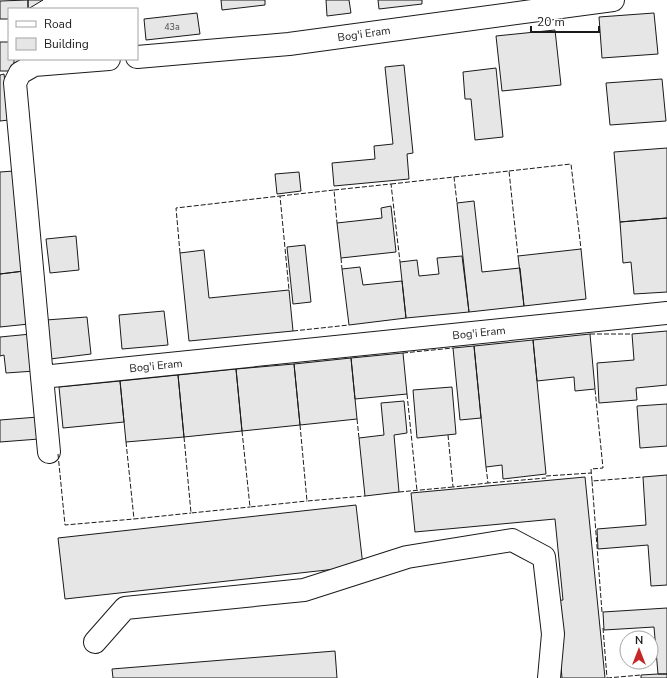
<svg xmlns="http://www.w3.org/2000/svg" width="667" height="678" viewBox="0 0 667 678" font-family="'Nunito Sans',sans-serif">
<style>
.building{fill:#e6e6e6;stroke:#1a1a1a}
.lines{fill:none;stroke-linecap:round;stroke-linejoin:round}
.minor-casing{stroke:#1a1a1a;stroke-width:24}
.minor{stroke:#fff;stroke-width:22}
.fence{stroke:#1a1a1a;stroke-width:1;stroke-dasharray:5 2;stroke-linecap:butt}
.labels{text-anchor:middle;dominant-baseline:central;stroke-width:3;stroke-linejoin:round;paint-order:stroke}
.number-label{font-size:9px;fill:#4d4d4d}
.street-label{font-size:11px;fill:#1a1a1a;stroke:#fff}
</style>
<rect width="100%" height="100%" fill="#fff"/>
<path class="building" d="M28,0h15l-15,9z
M28,0v9h-19v10h-9v-18z
M221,0h44v5l-43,5z
M326,0h23l2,13 -24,3z
M378,0h44v4l-43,5z
M197,13l3,21 -54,6 -2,-21z
M654,13l4,41 -56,4 -3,-41z
M555,30l6,55 -59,6 -6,-55z
M0,42h9v17h5v12h-14z
M404,65l9,88 -6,1 2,25 -75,7 -2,-23 43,-4 -1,-13 19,-2 -8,-77z
M496,68l7,69 -28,3 -4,-41h-6l-2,-27z
M4,74l5,46 -9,1v-46z
M662,79l4,42 -56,4 -4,-42z
M667,148v70l-47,4 -6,-70z
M14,171l10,100 -24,3v-102z
M299,172l2,19 -24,3 -2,-20z
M474,201l8,71 38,-4 4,38 -55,6 -12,-109z
M391,206l5,46 -55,6 -4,-35 45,-5 -1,-10z
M667,218v74l-33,2 -3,-32 -8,1 -3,-41z
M76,236l3,34 -29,3 -4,-34z
M305,245l6,57 -18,2 -6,-57z
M581,249l5,50 -62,7 -6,-50z
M204,250l5,48 80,-8 4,41 -104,10 -9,-88z
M462,256l7,56 -63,6 -6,-56 17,-2 2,16 20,-2 -2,-16z
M360,267l3,18 39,-4 4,37 -57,7 -7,-56z
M24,271l5,53 -29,3v-53z
M164,311l4,34 -46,4 -3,-34z
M87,317l4,37 -41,5 -4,-39z
M667,331v54l-31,3 1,12 -38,3 -2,-40 37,-3 -2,-26z
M31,334l4,37 -29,2 -2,-18 -4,1v-19z
M590,334l5,55 -20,2 -1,-14 -37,4 -4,-41z
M533,340l13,134 -43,5 -1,-14 -16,2 -12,-121z
M474,346l7,72 -21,2 -7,-72z
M403,353l4,41 -52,5 -4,-41z
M351,358l6,61 -57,6 -6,-61z
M294,364l6,61 -58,6 -6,-62z
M236,369l6,62 -58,6 -6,-62z
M178,375l6,62 -58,5 -6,-61z
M120,381l4,41 -61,6 -4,-41z
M452,387l4,47 -39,4 -4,-48z
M404,401l3,32 -13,2 5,57 -34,4 -6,-58 25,-3 -3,-32z
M667,404v42l-27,2 -3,-42z
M38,417l1,22 -39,3v-22z
M667,475v110l-16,1 -3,-41 -50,4 -1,-20 49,-4 -3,-48z
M585,477l20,201h-43l-7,-77 8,-1 -8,-81 -140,13 -4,-39z
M356,505l7,61 -298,33 -7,-61z
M667,608v66h-9l-4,-47 -50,3 -1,-18z
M335,651l2,27h-224l-1,-9z
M658,674h9v4h-26v-3z"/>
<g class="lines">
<defs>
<path id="minor" d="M137,57l152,-13 324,-44
M109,59l-75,6 -14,8 -5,10 27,294 625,-64
M42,377l7,75
M95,642l30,-34 179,-18 103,-33 105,-17 32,17 9,77 -4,44"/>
</defs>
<use href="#minor" class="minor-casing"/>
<use href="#minor" class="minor"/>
<path class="fence" d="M509,171l62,-7 10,85
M454,177l55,-6 9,85
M391,184l63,-7 3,26
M334,190l57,-6 9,78
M280,196l54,-6 3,33
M180,253l-4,-45 104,-12 9,94
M341,258l1,11
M293,331l56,-6
M590,334h42
M403,353l50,-5
M407,394l10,97
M357,419l2,19
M300,425l7,76 58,-5
M242,431l8,76 57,-6
M448,435l5,52 35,-4
M184,437l7,76 59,-6
M126,442l8,77 57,-6
M58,454l7,71 69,-6
M486,467l2,16 58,-5
M546,476l45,-3
M592,481l-1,-12 12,-1 -8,-79
M399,492l54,-5
M602,612l-10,-131 51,-4
M603,628l4,50
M607,678l34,-3"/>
</g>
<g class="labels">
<g class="number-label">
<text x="172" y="27">43a</text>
</g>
<g class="street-label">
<text transform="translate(364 34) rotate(-8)">Bog'i Eram</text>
<text transform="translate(479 333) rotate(-6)">Bog'i Eram</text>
<text transform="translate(156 366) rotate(-6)">Bog'i Eram</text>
</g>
</g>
<rect x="8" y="8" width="130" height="52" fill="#ffffff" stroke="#a3a3a3"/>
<rect x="16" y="21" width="20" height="6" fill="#ffffff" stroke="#a3a3a3"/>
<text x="44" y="28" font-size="12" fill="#1a1a1a">Road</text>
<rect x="16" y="38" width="20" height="12" fill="#e6e6e6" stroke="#a3a3a3"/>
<text x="44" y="48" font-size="12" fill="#1a1a1a">Building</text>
<g transform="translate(639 650)"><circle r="19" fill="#ffffff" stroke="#a3a3a3"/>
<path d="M0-3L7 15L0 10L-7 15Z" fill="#c62828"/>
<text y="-6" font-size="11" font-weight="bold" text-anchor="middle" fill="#1a1a1a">N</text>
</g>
<path d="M531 26v6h68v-6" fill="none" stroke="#1a1a1a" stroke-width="2"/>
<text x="537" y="26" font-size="12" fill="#1a1a1a" stroke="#ffffff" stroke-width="3" paint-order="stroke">20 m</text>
</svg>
